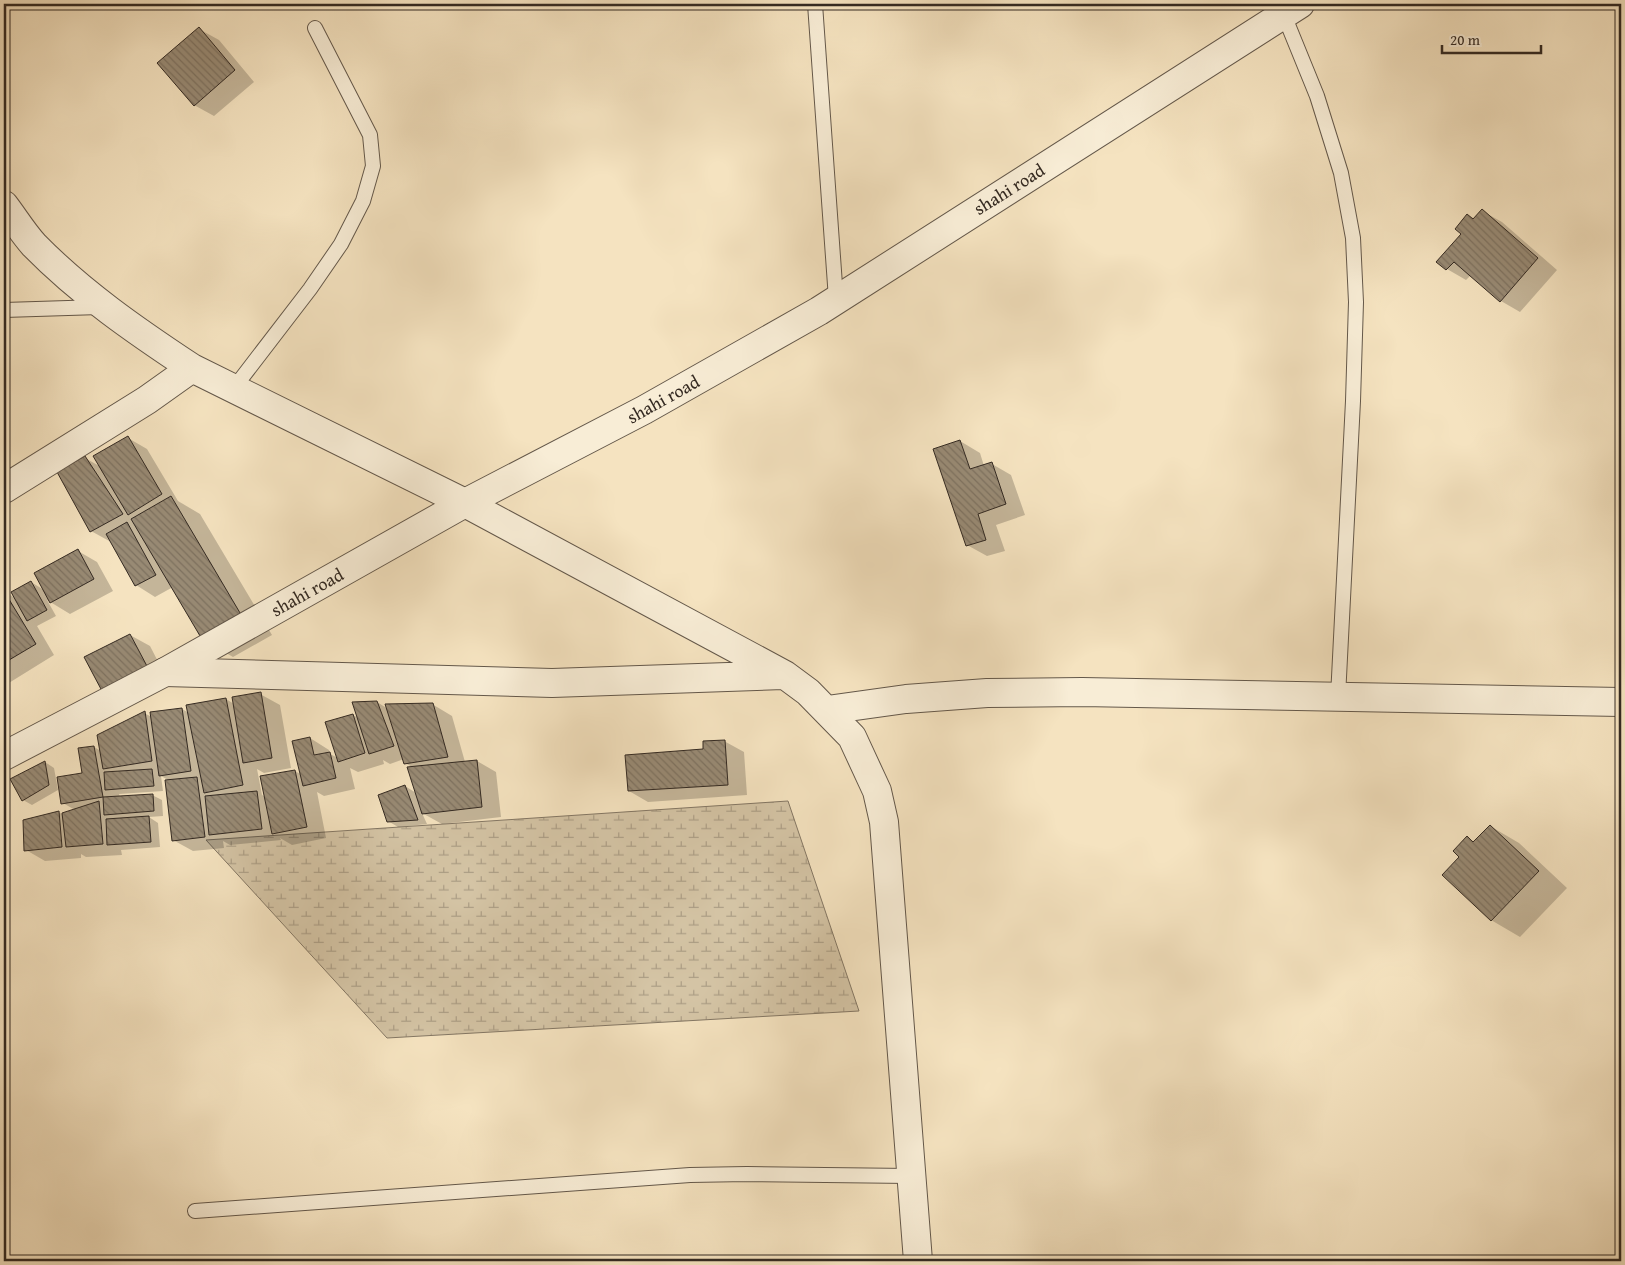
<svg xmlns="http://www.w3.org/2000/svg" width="1625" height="1265" viewBox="0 0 1625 1265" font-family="'Gentium Book Plus',serif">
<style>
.wetland{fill:url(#wetland-marsh);stroke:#847764}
.shadow{fill:#0003}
.building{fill:url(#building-back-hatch);stroke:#342a22}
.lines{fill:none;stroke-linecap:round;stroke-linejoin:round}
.service-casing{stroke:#64584a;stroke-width:16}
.minor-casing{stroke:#64584a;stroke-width:30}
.tertiary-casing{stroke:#64584a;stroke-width:30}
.service{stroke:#f8edd6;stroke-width:14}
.minor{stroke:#f8edd6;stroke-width:28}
.tertiary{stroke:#f8edd6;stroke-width:28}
.labels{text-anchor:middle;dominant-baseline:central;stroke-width:4.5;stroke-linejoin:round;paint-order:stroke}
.street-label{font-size:18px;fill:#342a22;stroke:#f8edd6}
</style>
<defs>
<pattern id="wetland-marsh" width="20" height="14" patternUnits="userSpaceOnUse" patternTransform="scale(1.25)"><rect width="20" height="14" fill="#d4c4a5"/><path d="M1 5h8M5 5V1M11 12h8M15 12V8" fill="none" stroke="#ad9f86"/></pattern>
<pattern id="building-back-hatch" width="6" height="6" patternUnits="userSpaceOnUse" patternTransform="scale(1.25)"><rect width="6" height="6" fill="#988a74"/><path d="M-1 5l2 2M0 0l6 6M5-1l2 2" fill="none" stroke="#7d715f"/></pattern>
</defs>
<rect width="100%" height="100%" fill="#f5e3c0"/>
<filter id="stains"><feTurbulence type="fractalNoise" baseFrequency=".004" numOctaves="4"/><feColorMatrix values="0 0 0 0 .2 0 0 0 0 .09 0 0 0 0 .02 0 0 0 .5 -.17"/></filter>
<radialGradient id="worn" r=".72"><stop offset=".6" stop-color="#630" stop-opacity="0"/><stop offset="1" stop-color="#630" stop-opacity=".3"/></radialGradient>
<path class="wetland" d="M788,801l71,210 -472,27 -181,-198z"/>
<path class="shadow" d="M199,29l20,11 35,42 -40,34 -20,-11z
M1482,211l20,11 55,48 -37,42 -19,-11 -30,-26 -5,5 -19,-11 16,-35 5,-19 7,4z
M128,438l19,11 31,52 22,13 72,121 -39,22 -29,-17 -31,-53 -18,10 -19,-12 -25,-43 -20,-11 -6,-73 16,9z
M960,441l20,12 4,13 8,-2 19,11 14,40 -29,10 9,26 -18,5 -20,-11z
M78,551l19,11 16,29 -43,23 -23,-14 9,16 -19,10 17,29 -50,31v-95l11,7 16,-16 13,8z
M130,635l20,11 17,33 -81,-21z
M260,694l20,11 11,63 -27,5 -7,-4 5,26 4,2 29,-26 7,4 8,-37 19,12 1,4 8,4 15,-43 5,3 19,-16 11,7 44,-5 20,12 13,46 12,-1 19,11 5,45 -59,7 -20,-11 5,11 -29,3 -10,-6 17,-35 11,7 -2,-25 -9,-5 -1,-4 -14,5 -7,-4 1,4 -26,8 -8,-4 5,21 -31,7 -7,-4 9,46 -34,7 -12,-7 1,2 -51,5 -7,-4 1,7 -31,3 -20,-11 -3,-59 -9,-5 2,15 -44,3 1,3 32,-2 10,5 1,16 -14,1 9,6 2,24 -39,3 1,5 -36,2 -5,-3v4l-36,3 -19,-11 32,-38 6,3 11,-5 -12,-7 21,-29 10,-27 7,4 43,-38 8,4 30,-8 7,4 37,-14 8,5z
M724,741l20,11 3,43 -99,7 -19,-11z
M45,762l9,6 4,22 -26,15 -9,-5z
M1490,826l29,17 48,45 -47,49 -29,-17 -30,-63 6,-19 8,4z"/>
<path class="building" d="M199,27l36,43 -41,36 -37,-43z
M1482,209l56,49 -38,44 -46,-40 -8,8 -10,-8 25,-28 -6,-5 12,-15 6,5z
M128,436l34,58 -34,21 -35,-59z
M960,440l10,29 22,-7 14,42 -28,10 8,26 -20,6 -33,-97z
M85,456l38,58 -33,18 -33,-60z
M171,496l72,122 -40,23 -72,-122z
M127,522l29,53 -21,11 -29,-52z
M78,549l16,30 -44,24 -16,-30z
M31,581l16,29 -20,11 -16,-29z
M4,591l32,53 -32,19z
M130,634l18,34 -46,23 -18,-34z
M261,692l11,66 -29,5 -11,-66z
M226,698l17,87 -39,8 -18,-88z
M377,701l17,45 -25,8 -17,-52z
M433,703l15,54 -44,7 -19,-60z
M182,708l9,63 -32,5 -9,-64z
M145,711l7,50 -49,8 -6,-34z
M353,714l12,39 -27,9 -13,-40z
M310,737l4,18 16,-3 6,26 -33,8 -11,-45z
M725,740l3,45 -100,6 -3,-36 78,-6v-8z
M94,746l9,51 -42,7 -4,-27 25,-4 -4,-25z
M477,760l5,47 -60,7 -15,-47z
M45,761l4,24 -27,16 -12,-22z
M152,769l2,17 -49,4 -1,-18z
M295,770l12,57 -35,7 -12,-58z
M197,777l8,60 -33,4 -7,-61z
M405,785l13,35 -31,2 -9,-27z
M257,791l5,38 -53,6 -4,-39z
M153,794l1,17 -50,4 -1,-18z
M99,801l4,43 -37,3 -4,-34z
M59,811l3,36 -38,4 -1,-31z
M149,816l2,26 -44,3 -1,-26z
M1490,825l49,46 -48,50 -49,-46 17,-18 -6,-6 14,-15 6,6z"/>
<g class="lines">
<defs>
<path id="service" d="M815,4l21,295
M1284,15l33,81 24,77 12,65 3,64 -3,99 -15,296
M4,310l96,-3
M234,388l76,-99 31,-45 22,-43 10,-35 -3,-31 -55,-107
M195,1211l495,-36 57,-1 163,2"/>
<path id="minor" d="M4,205c10,13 19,28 30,40 47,48 102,86 158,123l273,135 320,172 23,17 44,45 25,54 7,31 34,439
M4,489l143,-89 45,-32
M165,672l387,11 231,-8
M827,710l79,-11 81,-6 95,-1 539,10"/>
<path id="tertiary" d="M4,756l161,-84 300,-169 179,-93 175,-99 481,-307"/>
</defs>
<use href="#service" class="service-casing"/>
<use href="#minor" class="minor-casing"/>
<use href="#tertiary" class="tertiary-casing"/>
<use href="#service" class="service"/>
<use href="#minor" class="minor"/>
<use href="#tertiary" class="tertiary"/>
</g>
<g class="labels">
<g class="street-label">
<text transform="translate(1009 189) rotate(-32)">shahi road</text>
<text transform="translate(663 399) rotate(-29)">shahi road</text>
<text transform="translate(307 592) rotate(-29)">shahi road</text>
</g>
</g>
<rect width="1625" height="1265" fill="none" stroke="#f5e3c0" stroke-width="20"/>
<rect x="5" y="5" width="1615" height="1255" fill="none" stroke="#342a22" stroke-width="2.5"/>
<rect x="10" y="10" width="1605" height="1245" fill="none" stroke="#342a22"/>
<path d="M1442 45v8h99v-8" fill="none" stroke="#342a22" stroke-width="2.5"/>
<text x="1450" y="45" font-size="15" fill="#342a22" stroke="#f8edd6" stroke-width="4" paint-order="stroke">20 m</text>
<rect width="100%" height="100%" filter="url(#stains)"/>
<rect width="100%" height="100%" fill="url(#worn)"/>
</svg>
